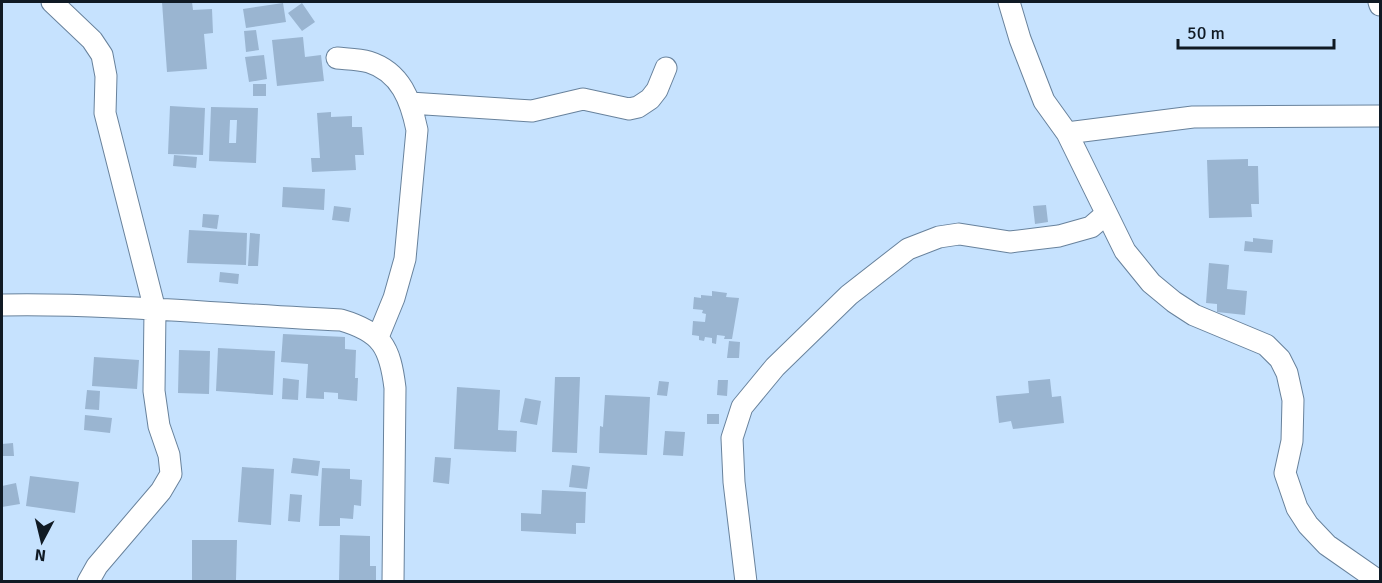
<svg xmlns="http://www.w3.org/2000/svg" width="1382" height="583" viewBox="0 0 1382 583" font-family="Signika,sans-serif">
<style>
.building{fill:#9ab5d1;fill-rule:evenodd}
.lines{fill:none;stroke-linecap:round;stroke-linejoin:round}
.minor-casing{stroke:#68829c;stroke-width:23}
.minor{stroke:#fff;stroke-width:21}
</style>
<rect width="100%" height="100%" fill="#c6e2fe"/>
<path class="building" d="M162,2h30l1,8 19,-1 1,24 -9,1 3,35 -40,3z
M283,3l3,19 -40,6 -3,-19z
M302,3l13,19 -13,9 -14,-18z
M256,30l3,20 -13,2 -2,-21z
M303,37l2,20 16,-2 3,26 -47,5 -5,-46z
M264,55l3,24 -18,3 -4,-25z
M253,84h13v12h-13z
M170,106l35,2 -2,47 -35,-1z
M211,107l47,1 -2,55 -47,-2zM230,120h7l-1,23h-7z
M331,112v5l21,-1v11h10l2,28h-9l1,15 -44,2 -1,-14h9l-3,-45z
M174,155l23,2 -1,11 -23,-2z
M1248,159v7h10l1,38h-8l1,13 -43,1 -2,-58z
M283,187l42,2 -1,21 -42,-3z
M1046,205l2,17 -13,2 -2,-18z
M334,206l17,2 -2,14 -17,-2z
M203,214l16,1 -2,14 -15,-2z
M189,230l58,3 -1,32 -59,-2z
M250,233l10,1 -2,32h-10z
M1253,238l20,2 -1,13 -28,-2 1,-10 8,1z
M1209,263l20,2 -2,24 20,2 -2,24 -28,-3v-8l-11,-1z
M220,272l19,2 -1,10 -19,-2z
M712,291l15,2 -1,4 13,1 -7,41h-8l1,-3 -8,-1 -1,9 -4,-1v-5l-7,-1 -1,4 -5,-1v-4l-7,-1 1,-14 12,1 1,-8 -4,-1 1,-3 -10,-1 1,-12 7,1v-3l11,1z
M283,334l62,3v12l11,1 -1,28h3l-1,23 -19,-2v-6l-14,-1v7l-18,-1 2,-34 -27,-2z
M729,341l11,1 -1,16h-12z
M218,348l57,3 -2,44 -57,-4z
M179,350l31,1 -1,43 -31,-1z
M94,357l45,3 -2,29 -45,-3z
M555,377h25l-3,76 -25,-1z
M283,378l16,2 -1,20 -16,-1z
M1050,379l2,18 9,-1 3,27 -51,6 -2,-8 -12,2 -3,-27 33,-3 -1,-12z
M718,380h10l-1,16 -10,-1z
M659,381l10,1 -2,14 -10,-1z
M457,387l43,3 -2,40 19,1 -1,21 -62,-3z
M87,390l13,1 -1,19 -14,-1z
M605,395l45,2 -3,58 -48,-2 1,-27 3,1z
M525,398l16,3 -4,24 -17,-3z
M707,414h12v10h-12z
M85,415l27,3 -2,15 -26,-3z
M665,431l20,1 -2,24 -20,-1z
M13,443l1,13h-12v-12z
M435,457l16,1 -2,26 -16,-2z
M293,458l27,3 -2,15 -27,-3z
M572,465l18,2 -3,22 -18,-2z
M242,467l32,2 -3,56 -33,-3z
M322,468l28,1v10l12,1 -1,26 -7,-1 -1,14 -13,-1v8h-21z
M30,476l49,6 -4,31 -49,-7z
M16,483l4,21 -18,3v-21z
M542,490l44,2 -1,31h-9v11l-55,-3v-18l20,1z
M290,494l12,1 -2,27 -12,-1z
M340,535l30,1v30h6v16h-37z
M192,540h45l-1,40h-44z"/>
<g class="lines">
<defs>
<path id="minor" d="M52,2l40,38 10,15 4,21 -1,37 50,197 -1,81 5,35 10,29 2,19 -10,17 -64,75 -9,16
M1009,2l11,37 24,62 23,32 58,118 26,32 23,19 20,13 72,30 14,14 7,14 6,27 -1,41 -7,32 12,35 11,17 19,20 53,37
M1379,2l1,3
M337,58c10,1 22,1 32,4 32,10 42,39 48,68l-12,129 -11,39 -16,39
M410,103l122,8 51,-12 46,10 9,-2 12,-8 7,-9 9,-22
M1067,133l126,-16 187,-1
M2,305c113,-2 226,10 339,15 41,12 49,27 54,68l-2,194
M746,582l-12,-100 -2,-44 10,-31 33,-40 74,-72 59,-46 31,-12 20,-3 51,8 49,-6 32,-9 15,-13"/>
</defs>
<use href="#minor" class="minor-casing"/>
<use href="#minor" class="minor"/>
</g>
<rect width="1382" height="583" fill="none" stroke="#101a24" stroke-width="6"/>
<g transform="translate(42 541) rotate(187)" stroke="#c6e2fe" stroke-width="4.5" paint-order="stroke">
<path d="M0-4.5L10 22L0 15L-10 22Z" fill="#101a24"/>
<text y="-9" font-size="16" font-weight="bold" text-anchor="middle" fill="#101a24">N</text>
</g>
<path d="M1178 39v9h156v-9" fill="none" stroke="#101a24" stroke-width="3"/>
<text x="1187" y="39" font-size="18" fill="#101a24" stroke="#c6e2fe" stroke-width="4.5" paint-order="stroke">50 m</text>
</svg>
